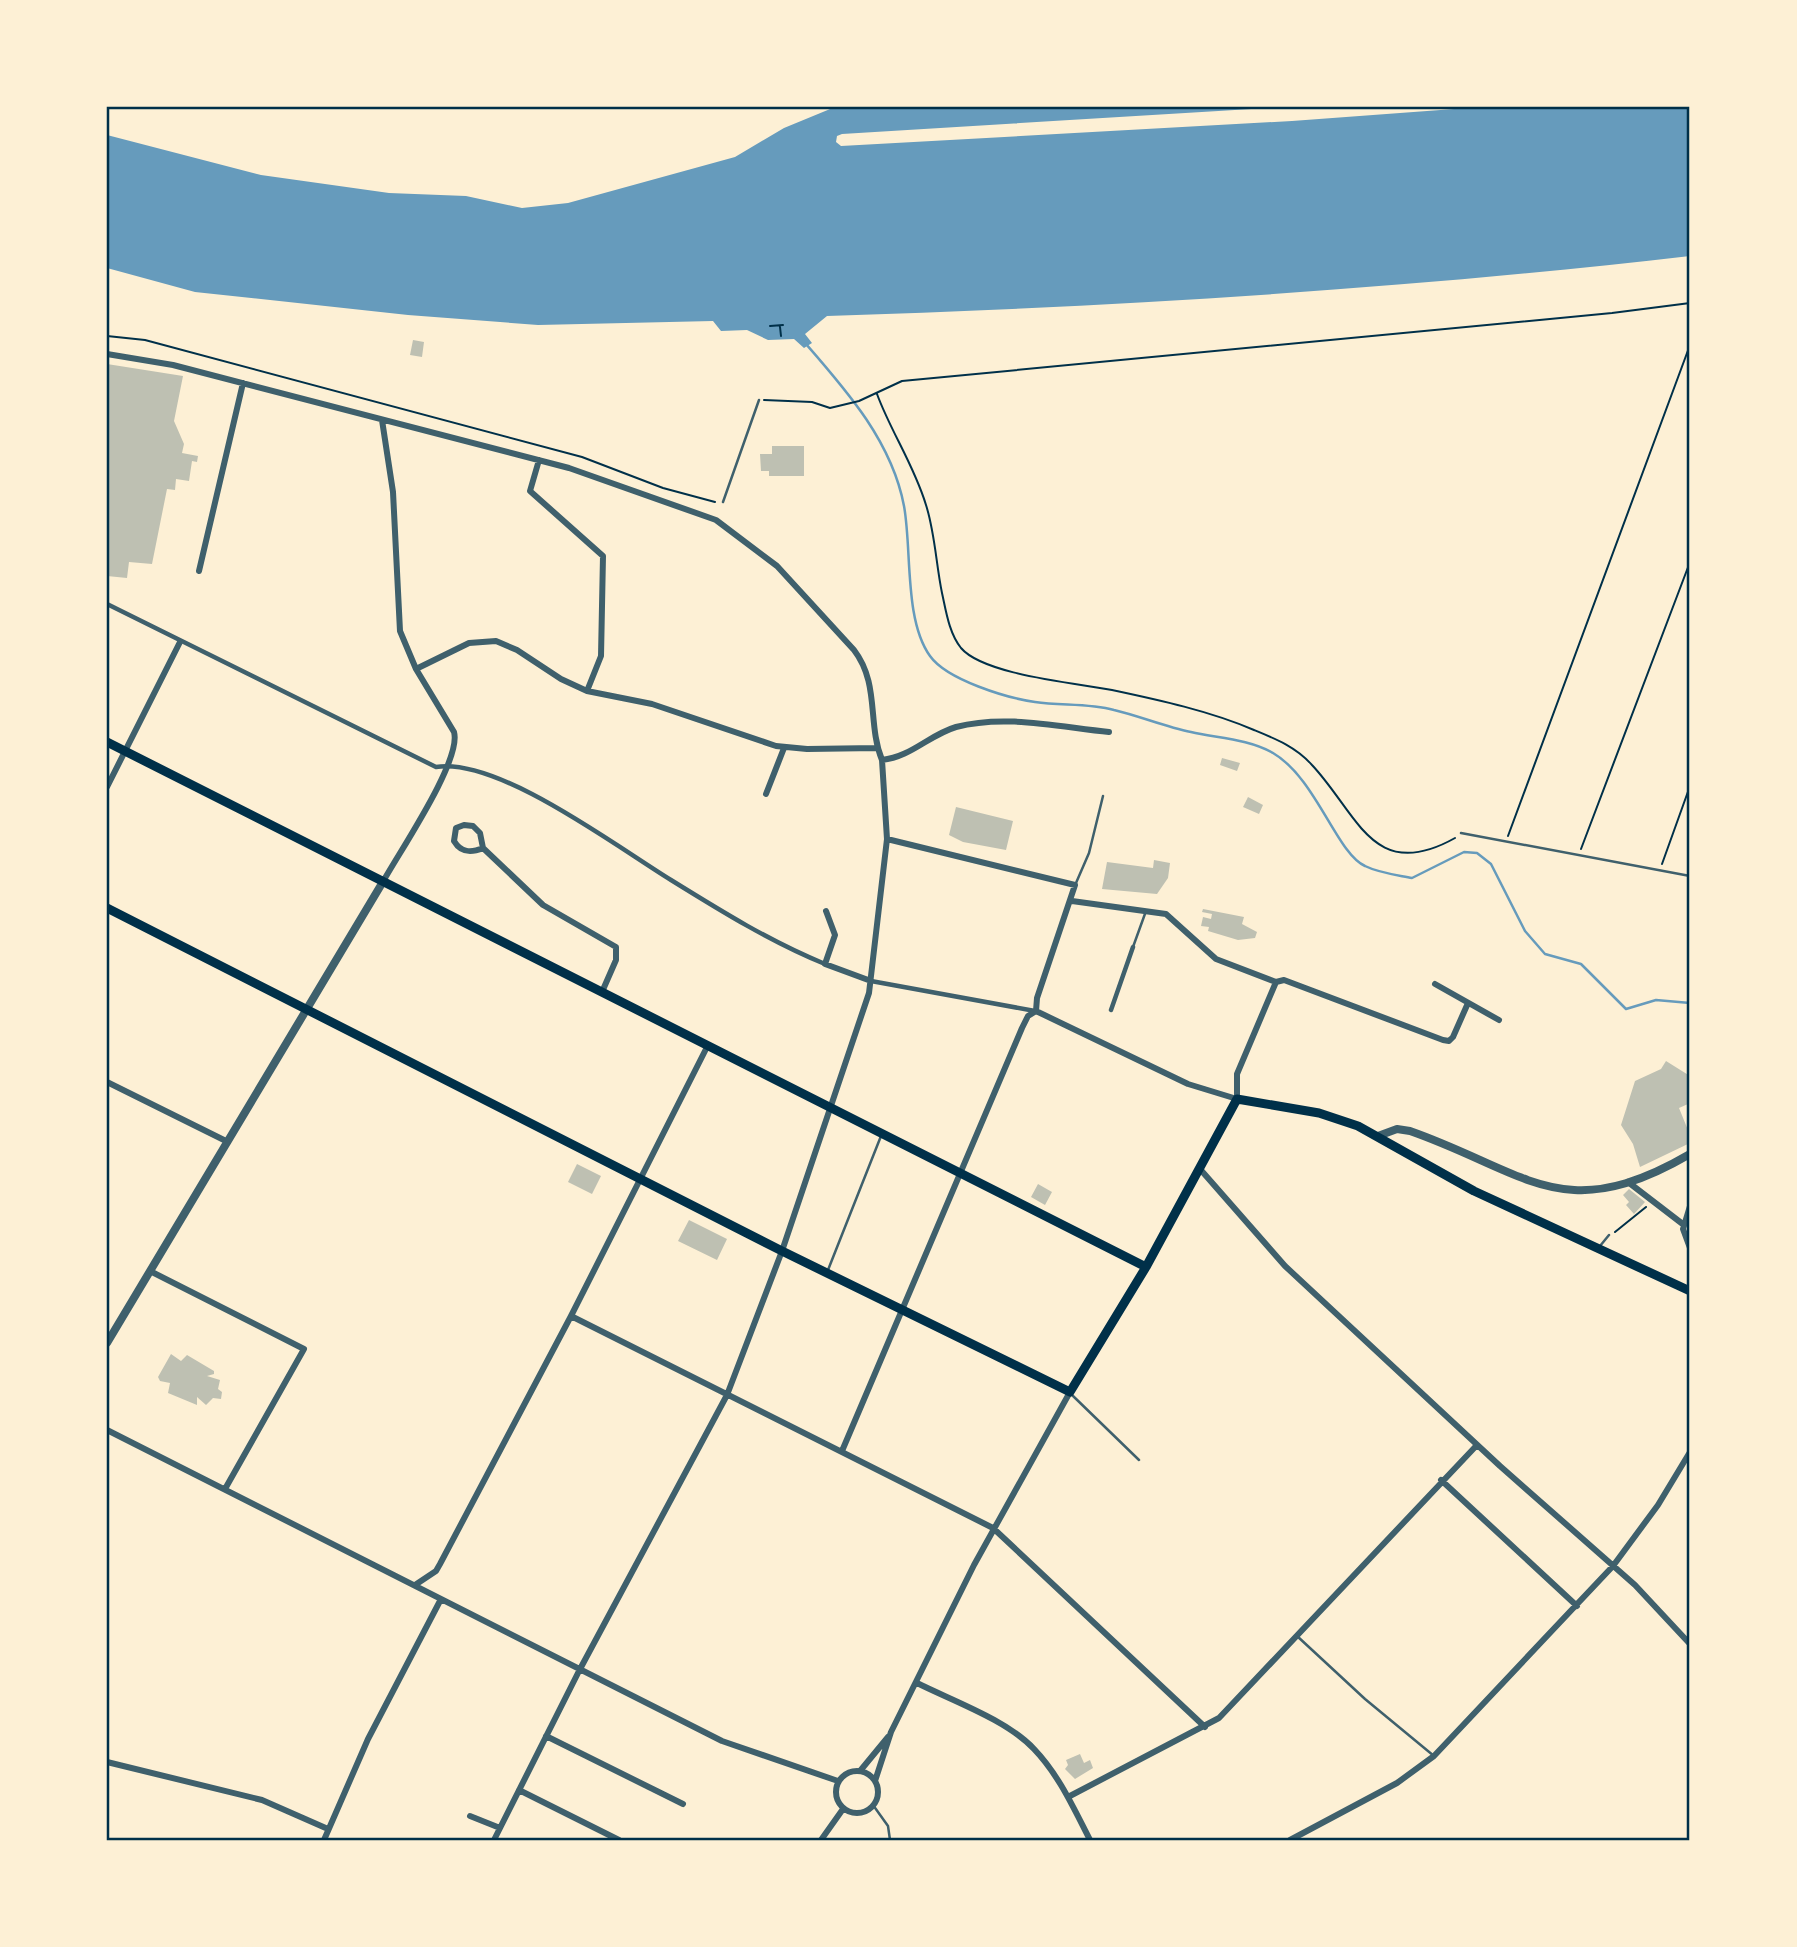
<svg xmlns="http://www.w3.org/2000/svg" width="1797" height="1947" viewBox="0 0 1797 1947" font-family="Inter,sans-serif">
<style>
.water{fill:#669bbc}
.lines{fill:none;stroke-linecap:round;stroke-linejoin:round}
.stream{stroke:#669bbc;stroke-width:2.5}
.building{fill:#bec0b2}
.path{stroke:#003049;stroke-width:2}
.service{stroke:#3f606c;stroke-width:2.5}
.pedestrian{stroke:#3f606c;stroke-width:4.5}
.minor{stroke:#3f606c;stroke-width:6}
.tertiary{stroke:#3f606c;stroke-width:8}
.secondary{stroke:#003049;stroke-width:9}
.neatline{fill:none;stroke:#003049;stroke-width:2.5}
</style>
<rect width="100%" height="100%" fill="#fdf0d5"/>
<path class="water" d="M835,107h448l-441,27 -5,2 -1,6 5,4 451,-25 189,-14h209v149c-286,33 -575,51 -863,60l-22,18 7,9 -8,5 -10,-9 -26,1 -21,-10 -26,1 -8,-10 -175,4 -130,-10 -213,-23 -88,-24v-133l154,40 128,18 77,3 56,12 46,-5 167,-46 49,-29z"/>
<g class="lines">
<path class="stream" d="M806,344c41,47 86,98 98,162 8,43 0,114 26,150 17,24 77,42 105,46 26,4 53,1 79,8 26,6 51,17 77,22 26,6 58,7 82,21 43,25 64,101 92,113 14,7 32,9 47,12l52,-26 13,1 14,11 34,67 20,23 36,10 45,45 30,-9 34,3"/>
</g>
<path class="building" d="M413,340l11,2 -2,15 -12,-2z
M107,364l76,12 -9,45 10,23 -2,9 16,3 -1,6 -5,-1 -3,20 -13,-2 -1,11 -8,-1 -15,75 -23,-2 -2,16 -20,-2z
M772,446h32v30h-35v-5h-8l-1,-17h12z
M1222,758l18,5 -3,8 -17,-6z
M1248,797l15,8 -4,9 -16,-7z
M956,807l57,14 -7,29 -43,-8 -14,-7z
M1154,860l16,3 -2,15 -11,16 -55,-5 5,-27 46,6z
M1203,909l41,8 -2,7 15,8 -2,6 -17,2 -30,-9 1,-4 -8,-1 2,-9 8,2 1,-5 -10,-2z
M1666,1061l24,15v33l-2,-5 -9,4 11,27v8l-50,24 -7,-23 -12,-19 14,-44 26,-12z
M577,1164l24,12 -9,18 -24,-12z
M1038,1184l14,8 -7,13 -14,-8z
M1629,1189l16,13 -11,12 -8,-9 3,-3 -6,-7z
M689,1220l38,19 -10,21 -39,-19z
M171,1354l10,7 6,-6 27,16v3l-7,2 13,4 -2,9 4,3 -1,7 -8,-1 -7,7 -9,-8v8l-29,-12 2,-10 -10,-2 -2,-4z
M1080,1754l4,9 6,-3 3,8 -18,11 -10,-10 3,-4 -2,-5z"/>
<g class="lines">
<path class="path" d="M770,326l13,-1
M780,327l1,9
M107,336l38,4 437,117 81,31 52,14
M877,394c14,38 37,71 49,111 9,28 10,59 16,88 4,18 7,40 19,55 23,27 115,35 151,42 47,10 98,21 142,40 22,9 42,17 58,35 46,49 61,119 143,73
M764,400l48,2 18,6 29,-7 43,-20 710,-68 78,-10
M1508,836l182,-491
M1581,849l109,-287
M1662,864l28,-78
M1615,1232l31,-25"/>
<path class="service" d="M723,502l36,-102
M1461,833l229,43
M1076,883l13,-30 14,-57
M1133,947l13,-36
M1600,1246l9,-11
M828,1270l53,-134
M1072,1395l67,65
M1297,1636l68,63 69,57
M873,1805l15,21 2,14"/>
<path class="pedestrian" d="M107,604l329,163c62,-10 181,80 235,113 50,31 100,62 154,84
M871,981l164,30
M1111,1010l22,-63"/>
<path class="minor" d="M107,354l66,11 396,103 147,52 61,46 77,84c26,34 13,73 28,110l5,79 -18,154 -87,258 -55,144 -148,276 -85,169
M382,420l11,72 7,139 16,38 38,63c8,28 -54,119 -70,148
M539,460l-9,31 73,65 -2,100 -14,35
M199,571l44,-188
M416,669l53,-26 27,-2 21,9 44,29 26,12 65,13 124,42 31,3 70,-1
M882,760c29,-3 47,-25 74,-33 49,-13 103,0 153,5
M107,787l73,-145
M766,794l18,-46
M887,839l188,46 -38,113 -1,13
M483,848c-12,5 -22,5 -29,-7l2,-13 8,-3 9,1 7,7 3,15 60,57 73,42v13l-14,32
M1072,901l94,13 50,45 60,23 8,-2 159,60 6,1 4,-4 15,-34
M826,911l9,24 -10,29 46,17
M1435,984l64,36
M1036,1011l152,73 49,15v-25l39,-92
M107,1082l121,60
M1200,1169l85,97 215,200 135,119 55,59
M1628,1182l56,43
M1690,1206l-7,23 7,19
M150,1271l154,78 -79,140
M571,1316l422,212 212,199
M107,1430l615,311 116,40
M842,1451l180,-423 6,-12 8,-5
M1441,1480l136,126
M415,1585l21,-14 4,-7 131,-248 136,-269
M917,1683c36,18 90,37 117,66 25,26 40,60 56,91
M546,1736l137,68
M107,1762l155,38 66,29
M836 1792a21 21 0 1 1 42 0a21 21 0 1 1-42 0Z
M860,1771l28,-34
M875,1781l16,-49 83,-167 96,-173
M519,1790l100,50
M1068,1797l151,-79 258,-273
M470,1816l30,12
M324,1840l44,-101 73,-140
M821,1840l22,-31
M1290,1840l107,-57 37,-27 179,-190 45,-61 32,-53"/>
<path class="tertiary" d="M1378,1136l19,-7 13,2c117,41 153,97 280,23
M107,1343l277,-463"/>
<path class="secondary" d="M107,742l1039,525
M107,908l675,343 288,141 76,-125 91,-168 82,14 39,13 116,65 216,100"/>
</g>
<rect width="1797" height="1947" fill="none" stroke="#fdf0d5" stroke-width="217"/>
<rect x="108" y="108" width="1580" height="1731" class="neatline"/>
</svg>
